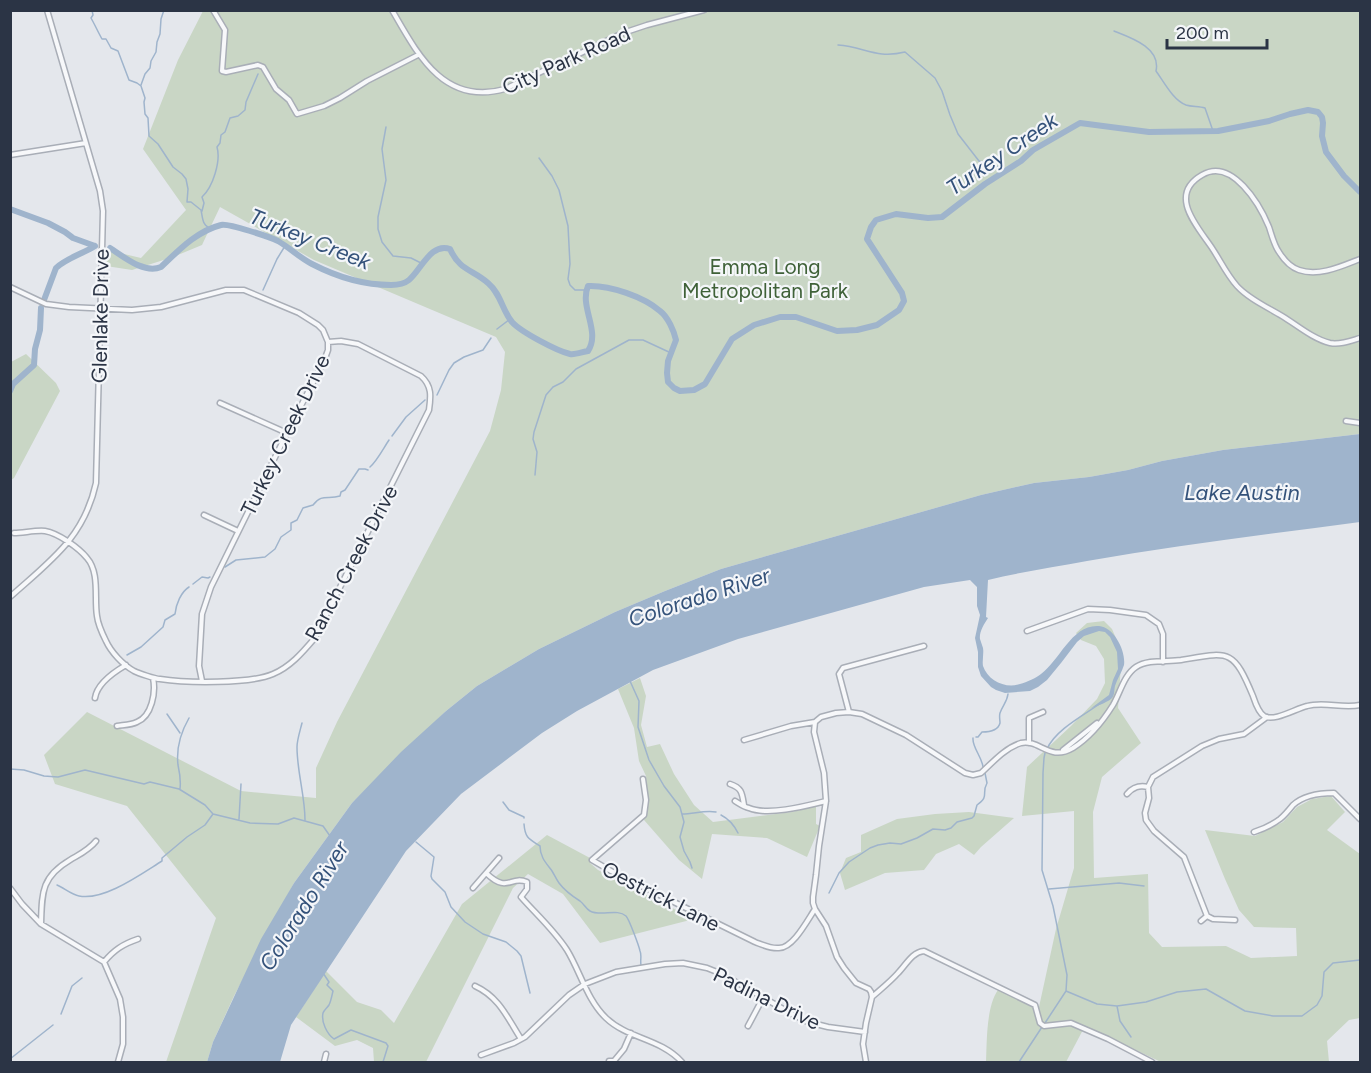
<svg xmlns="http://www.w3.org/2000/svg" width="1371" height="1073" viewBox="0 0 1371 1073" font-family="Figtree,sans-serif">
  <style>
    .green { fill: #c9d6c5 }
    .water { fill: #9fb4cc }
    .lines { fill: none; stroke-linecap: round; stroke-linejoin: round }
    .stream { stroke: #9fb4cc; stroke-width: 1.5 }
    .river { stroke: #9fb4cc; stroke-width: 6 }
    .minor-casing { stroke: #a9aeb7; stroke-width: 7 }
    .minor { stroke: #f7f8fa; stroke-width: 4 }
    .labels { text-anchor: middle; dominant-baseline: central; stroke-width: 4.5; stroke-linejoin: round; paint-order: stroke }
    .street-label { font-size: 21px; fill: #2b3445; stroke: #f4f6f9 }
    .park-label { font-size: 21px; fill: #3f6138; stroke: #f4f6f9 }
    .water-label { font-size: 22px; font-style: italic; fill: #34527a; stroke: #f4f6f9 }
  </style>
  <rect width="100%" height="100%" fill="#e4e7ec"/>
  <path class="green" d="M203,11H1360V434L1223,450L1162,461L1128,470L1089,477L1034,483L981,495L721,569L665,591L615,612L539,649L477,686L446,711L352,803L294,883L234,996L213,1042L207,1062H166L216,918L127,806L55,784L44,755L87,712L241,791L316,798V768L337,722L490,431L501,390L505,352L496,337L314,260L220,207L202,245L173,257L132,270L106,266L107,250L141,258L186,210L143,149L178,60Z
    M26,354L56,383L60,391L14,478L11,480V362Z
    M1104,621L1112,629L1118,643L1121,665L1118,708L1141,743L1102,777L1093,812L1094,878L1148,874L1149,933L1162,947L1226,946L1251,958L1297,956L1296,928L1254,927L1239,910L1225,879L1205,830L1255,836L1283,822L1297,807L1312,799L1331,796L1345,812L1327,830L1360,854V1018L1349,1020L1327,1041L1329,1062H1161L1085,1026L1066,1062H986C987,1042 986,1007 998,990L1030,1004L1034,1008L1039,1007L1056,929L1074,868V811L1022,816L1027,767L1071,726L1097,699L1105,683L1104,659L1096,646L1081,640L1076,633L1087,623Z
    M640,678L646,696L641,725L647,747L660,744L674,774L694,805L713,822L792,812L816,806V824L820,826L807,857L767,838L712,834L702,879L679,860L644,820L648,808L646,776L639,761L634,728L618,689Z
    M969,812L1014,818L981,847L974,855L959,844L936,854L924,870L885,873L845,890L840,873L846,858L861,852V835L897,819L935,814Z
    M547,835L590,858V863L598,870L694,919L600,943L563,894L528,874L513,888L426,1062H374L373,1048L357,1040L335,1046L296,1017L326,971L357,1002L381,1010L394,1023L462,904Z"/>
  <path class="water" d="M1360,434V522C1269,534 1178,545 1087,561C1054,567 1021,572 988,580L986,617L988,618C984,624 979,632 980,639C981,642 982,645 983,648C984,654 982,660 983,666C988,681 1006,689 1020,684C1027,682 1036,678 1041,674C1060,660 1072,624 1099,626C1114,627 1126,651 1124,665C1122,672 1117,679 1115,686C1114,690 1115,696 1111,699C1106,703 1096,706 1090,709L1109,695L1113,680L1118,669L1117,652L1110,637L1105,632L1099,631L1084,636L1077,642L1061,663L1047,680L1038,687L1030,691L1005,693L996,690L991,687L981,676L978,667V652L975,638L980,615L977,606V587L970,580L924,587L738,639L653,670L577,711L542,733L461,794L406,851L291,1025L280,1062H207L213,1042L261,939L294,883L352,803L401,752L446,711L477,686L539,649L615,612L665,591L721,569L981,495L1034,483L1089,477L1128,470L1162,461L1223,450Z"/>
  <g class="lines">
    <path class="stream" d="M92,10L93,15L91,18C95,25 98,32 102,39H106L111,48L118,51L129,80L137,83L141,86L145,98L144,102L145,114L148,118L149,136L158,144L173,167L182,174L186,179L188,189L187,202H191L201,210C203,219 202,226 212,229
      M1114,31C1132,38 1161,48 1156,71C1164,82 1173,100 1186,105C1192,107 1199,106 1205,108L1213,131
      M838,45C865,47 876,59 905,52L935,78L942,91L950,115L958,134L979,161L996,166L1005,171
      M141,85L145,74L150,68L151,61L156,52L157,42L160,34L161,19L164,10
      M386,127L382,149L386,180L378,217V229L382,242L393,256L411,258L423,264
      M539,158L552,176L559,190L568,226L570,264L568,279L570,285L575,290H586
      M202,211L204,203L202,197C213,187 221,161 217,147L220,143L221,135L225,132L230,118L238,116L245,110L246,102L258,74
      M263,290L277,259L285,246
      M497,329L510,319
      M437,395L449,370L454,363L464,357L483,350L491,338
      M392,436L406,417L425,400
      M370,467C377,461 383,449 389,440
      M535,475L537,452L533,439L534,432L546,395L553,387L563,382L576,369L629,340H643L671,353
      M225,567L236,560L265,557L275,549L281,537L291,530V523L297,520L303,508L313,505C322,493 328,500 340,496L341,492L345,490L359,469H365L368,470
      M193,584L202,577L208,578L210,577
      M127,655L141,647L163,627L165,620L175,614C176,604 181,592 189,587
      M630,681L639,701L638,727L649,760L664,786L680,807L684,822L680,837L684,851L690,862L692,868
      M167,714L180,733
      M302,723C300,731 297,740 297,747C297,772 305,796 305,820
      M976,737H978L982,732C988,732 998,731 1000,723C1000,720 999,716 1000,713C1003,705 1007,702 1008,694
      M973,738C972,747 982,757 983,767
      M1047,749C1055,730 1084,715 1101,703
      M10,769L24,770L44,776L58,777L85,770L144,784L150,782L179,789L205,805L213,814L250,823L278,824L294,818L323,826L330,836
      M180,789C181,781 180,774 178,765C176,748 181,732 189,718
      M503,802L509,810L524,817V818
      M682,814C694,814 704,810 716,812
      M721,815C729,819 734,825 738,833
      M239,819L241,784
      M524,824C525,838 529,839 540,846C540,857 546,863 552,871C554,874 556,879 559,883C565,891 572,896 580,901C584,904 586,909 590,911C601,917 617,908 626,916C629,919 639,946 640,951C642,955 640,960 641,965
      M416,842L434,857L431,876L432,879L445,892L451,907L465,922L483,934L506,942L517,951L521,956L530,993
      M57,885C64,888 72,895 79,896C104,901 141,874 162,861V858L187,837L205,825L213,814
      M1049,889L1119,883L1144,886
      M829,893L839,873L849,862L870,848L878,845L890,843L901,844L917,838L933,829L945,830L951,828L957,822L972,818L974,816L977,805C990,796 981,794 987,783L985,773
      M323,973L329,982L327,985L333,991C332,995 331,1001 329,1005C327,1008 324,1010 323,1013C321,1022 327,1034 334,1039L351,1030L386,1043L388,1046L383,1062
      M1066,991L1097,1004L1117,1006L1146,1002L1177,992L1206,989L1245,1011L1273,1016H1302L1317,1005L1322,996L1324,972L1333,963L1360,960
      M1117,1006L1120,1021L1131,1037
      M61,1014L72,986L82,978
      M1045,1023L1066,991L1067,975L1053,906L1042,870L1043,773L1044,758L1045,753
      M10,1059L53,1025
      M1019,1062L1042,1027"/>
    <path class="river" d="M10,209L48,223L65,232L73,238L95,246
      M110,248C124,257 144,274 161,267C179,250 197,231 221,225C228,223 270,237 278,241C290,248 300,258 312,264C337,277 363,285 391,285C398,285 404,284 409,280C421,270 431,242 450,249C460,271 472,269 488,283C501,294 502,310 512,322C521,332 557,351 570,354C575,355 582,352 588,351C601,331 579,307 588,286C610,285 644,297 660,311C668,317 674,331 676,340L668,361L667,373L668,382L674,388L680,391L694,390L705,384L732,339L754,325L780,317H796L837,331L857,330L877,325L899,310L904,301L902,293L867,239L871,227L876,220L896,214L928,218L942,217L985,184L1021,161L1033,150L1080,123L1149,132L1218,131L1269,121L1290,114L1308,110L1318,112L1322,117L1323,123L1322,136L1326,152L1344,176L1360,192
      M44,300L56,268C65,259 84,253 95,246
      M10,391L13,384L34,365L35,349L40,330L41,308"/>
    <g class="minor-casing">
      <path id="minor" d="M213,10L225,30L222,71L226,72L258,65L263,67L276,89L289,100L297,114L324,106L340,98L367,81L418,55
        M392,10C418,55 444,106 505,89L623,33L647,25L704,10
        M10,155L86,143
        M1360,259C1342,266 1319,277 1299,270C1290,267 1284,260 1279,252C1274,245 1272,236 1269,227C1260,205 1232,157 1202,175C1167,195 1198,227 1212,248C1220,260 1227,275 1237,286C1249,299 1267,307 1282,316C1297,325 1313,339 1330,343C1340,345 1350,341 1360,338
        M10,287L46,304L69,307L132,310L161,307L226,290H244L299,313L318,325L323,330L328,342V350L324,361L287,433L211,587L202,614L199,666L202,681
        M220,403L287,433
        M1346,421L1360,423
        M204,515L238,531
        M14,533C23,533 36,530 45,531C58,533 79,548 87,558C100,573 94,598 97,616C98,625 102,633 106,641C111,652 123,665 134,671C138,673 155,679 160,679C186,683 250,684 273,674C290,667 302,653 314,639L429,410C431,396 432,386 421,376L358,344L341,341L328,342
        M10,597C50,561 84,538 96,483L103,211L100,191L47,10
        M1027,631L1088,609L1110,610L1146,615L1159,624L1163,634V662
        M95,698C97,684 114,672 126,665
        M849,712L839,674L843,668L924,646
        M815,722L814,732L824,773L826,801L819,846L816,875L813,897V903L815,909L826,926L837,957L844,968L856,983L869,989L871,992L872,997L866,1023L863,1044L866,1062
        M117,726C123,725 131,725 137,722C152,716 156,692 153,678
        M744,740L791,726L815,722L821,717L836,713L849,712L862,714L906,735L965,773L973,775L981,773C993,762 1005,748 1021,743C1040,739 1049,762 1073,748C1089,738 1103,721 1113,705C1120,693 1124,675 1136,667C1148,659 1167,662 1181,660C1229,652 1233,648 1253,696C1255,702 1258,712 1264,716C1274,722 1295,709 1307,706C1325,701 1342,709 1360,705
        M1029,743V718L1043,712
        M1063,750L1097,723
        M643,779L646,800L644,815L592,860L611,871L755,942C763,945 771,949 779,948C793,948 807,921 815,909
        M730,784C742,788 742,793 744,805
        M1148,787L1149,798L1145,813L1146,820L1154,831L1184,857L1207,916L1213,919L1235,920
        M1127,794C1133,787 1139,785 1148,787L1153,777L1202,746L1219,739L1244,734L1267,717
        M735,801C740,804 744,807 749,808C768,816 806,806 826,801
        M1254,832C1263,829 1272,825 1280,819C1285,815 1289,810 1293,805C1304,795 1321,793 1334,793L1360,819
        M499,858L486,873C508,894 510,875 527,882V889L521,897C536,914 554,930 567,950C580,971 587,1000 606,1018C628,1039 660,1038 682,1062
        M10,888L22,904L41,924L104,962L120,999L123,1017V1044L118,1062
        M473,888L486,873
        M1201,921L1207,916
        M41,924C42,893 41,877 70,860C80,854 89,850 96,841
        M104,962C114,950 123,944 138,939
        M475,986C499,997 507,1017 521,1039
        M872,997C881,989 890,982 898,973C906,965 912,952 924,951L1035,1005L1040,1023L1044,1026L1071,1023L1108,1039L1152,1062
        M748,1026L763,998
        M481,1055L514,1043L525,1037L569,995L585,984L616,972L665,964L683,963L707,968L722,974L792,1014L808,1022L828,1027L865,1032
        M609,1061H614L624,1049L631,1033
        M324,1062L326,1054"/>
    </g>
    <use href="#minor" class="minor"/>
  </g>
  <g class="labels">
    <g class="street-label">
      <text transform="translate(566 60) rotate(-24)">City Park Road</text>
      <text transform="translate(100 316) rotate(-89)">Glenlake Drive</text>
      <text transform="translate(285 435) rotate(-64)">Turkey Creek Drive</text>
      <text transform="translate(351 563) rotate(-62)">Ranch Creek Drive</text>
      <text transform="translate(661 896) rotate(27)">Oestrick Lane</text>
      <text transform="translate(767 998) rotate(26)">Padina Drive</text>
    </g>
    <g class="park-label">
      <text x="765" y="266">Emma Long<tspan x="765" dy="24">Metropolitan Park</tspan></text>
    </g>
    <g class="water-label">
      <text transform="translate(1002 154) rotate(-34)">Turkey Creek</text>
      <text transform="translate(310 239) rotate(22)">Turkey Creek</text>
      <text x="1242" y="492">Lake Austin</text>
      <text transform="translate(699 597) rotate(-18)">Colorado River</text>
      <text transform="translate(304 906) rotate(-58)">Colorado River</text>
    </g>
  </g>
  <rect width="1371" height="1073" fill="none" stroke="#2b3445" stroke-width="24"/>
  <path d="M1167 39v9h100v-9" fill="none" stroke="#2b3445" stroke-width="3"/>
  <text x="1176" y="39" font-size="18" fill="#2b3445" stroke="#f4f6f9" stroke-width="4.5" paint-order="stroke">200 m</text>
</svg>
